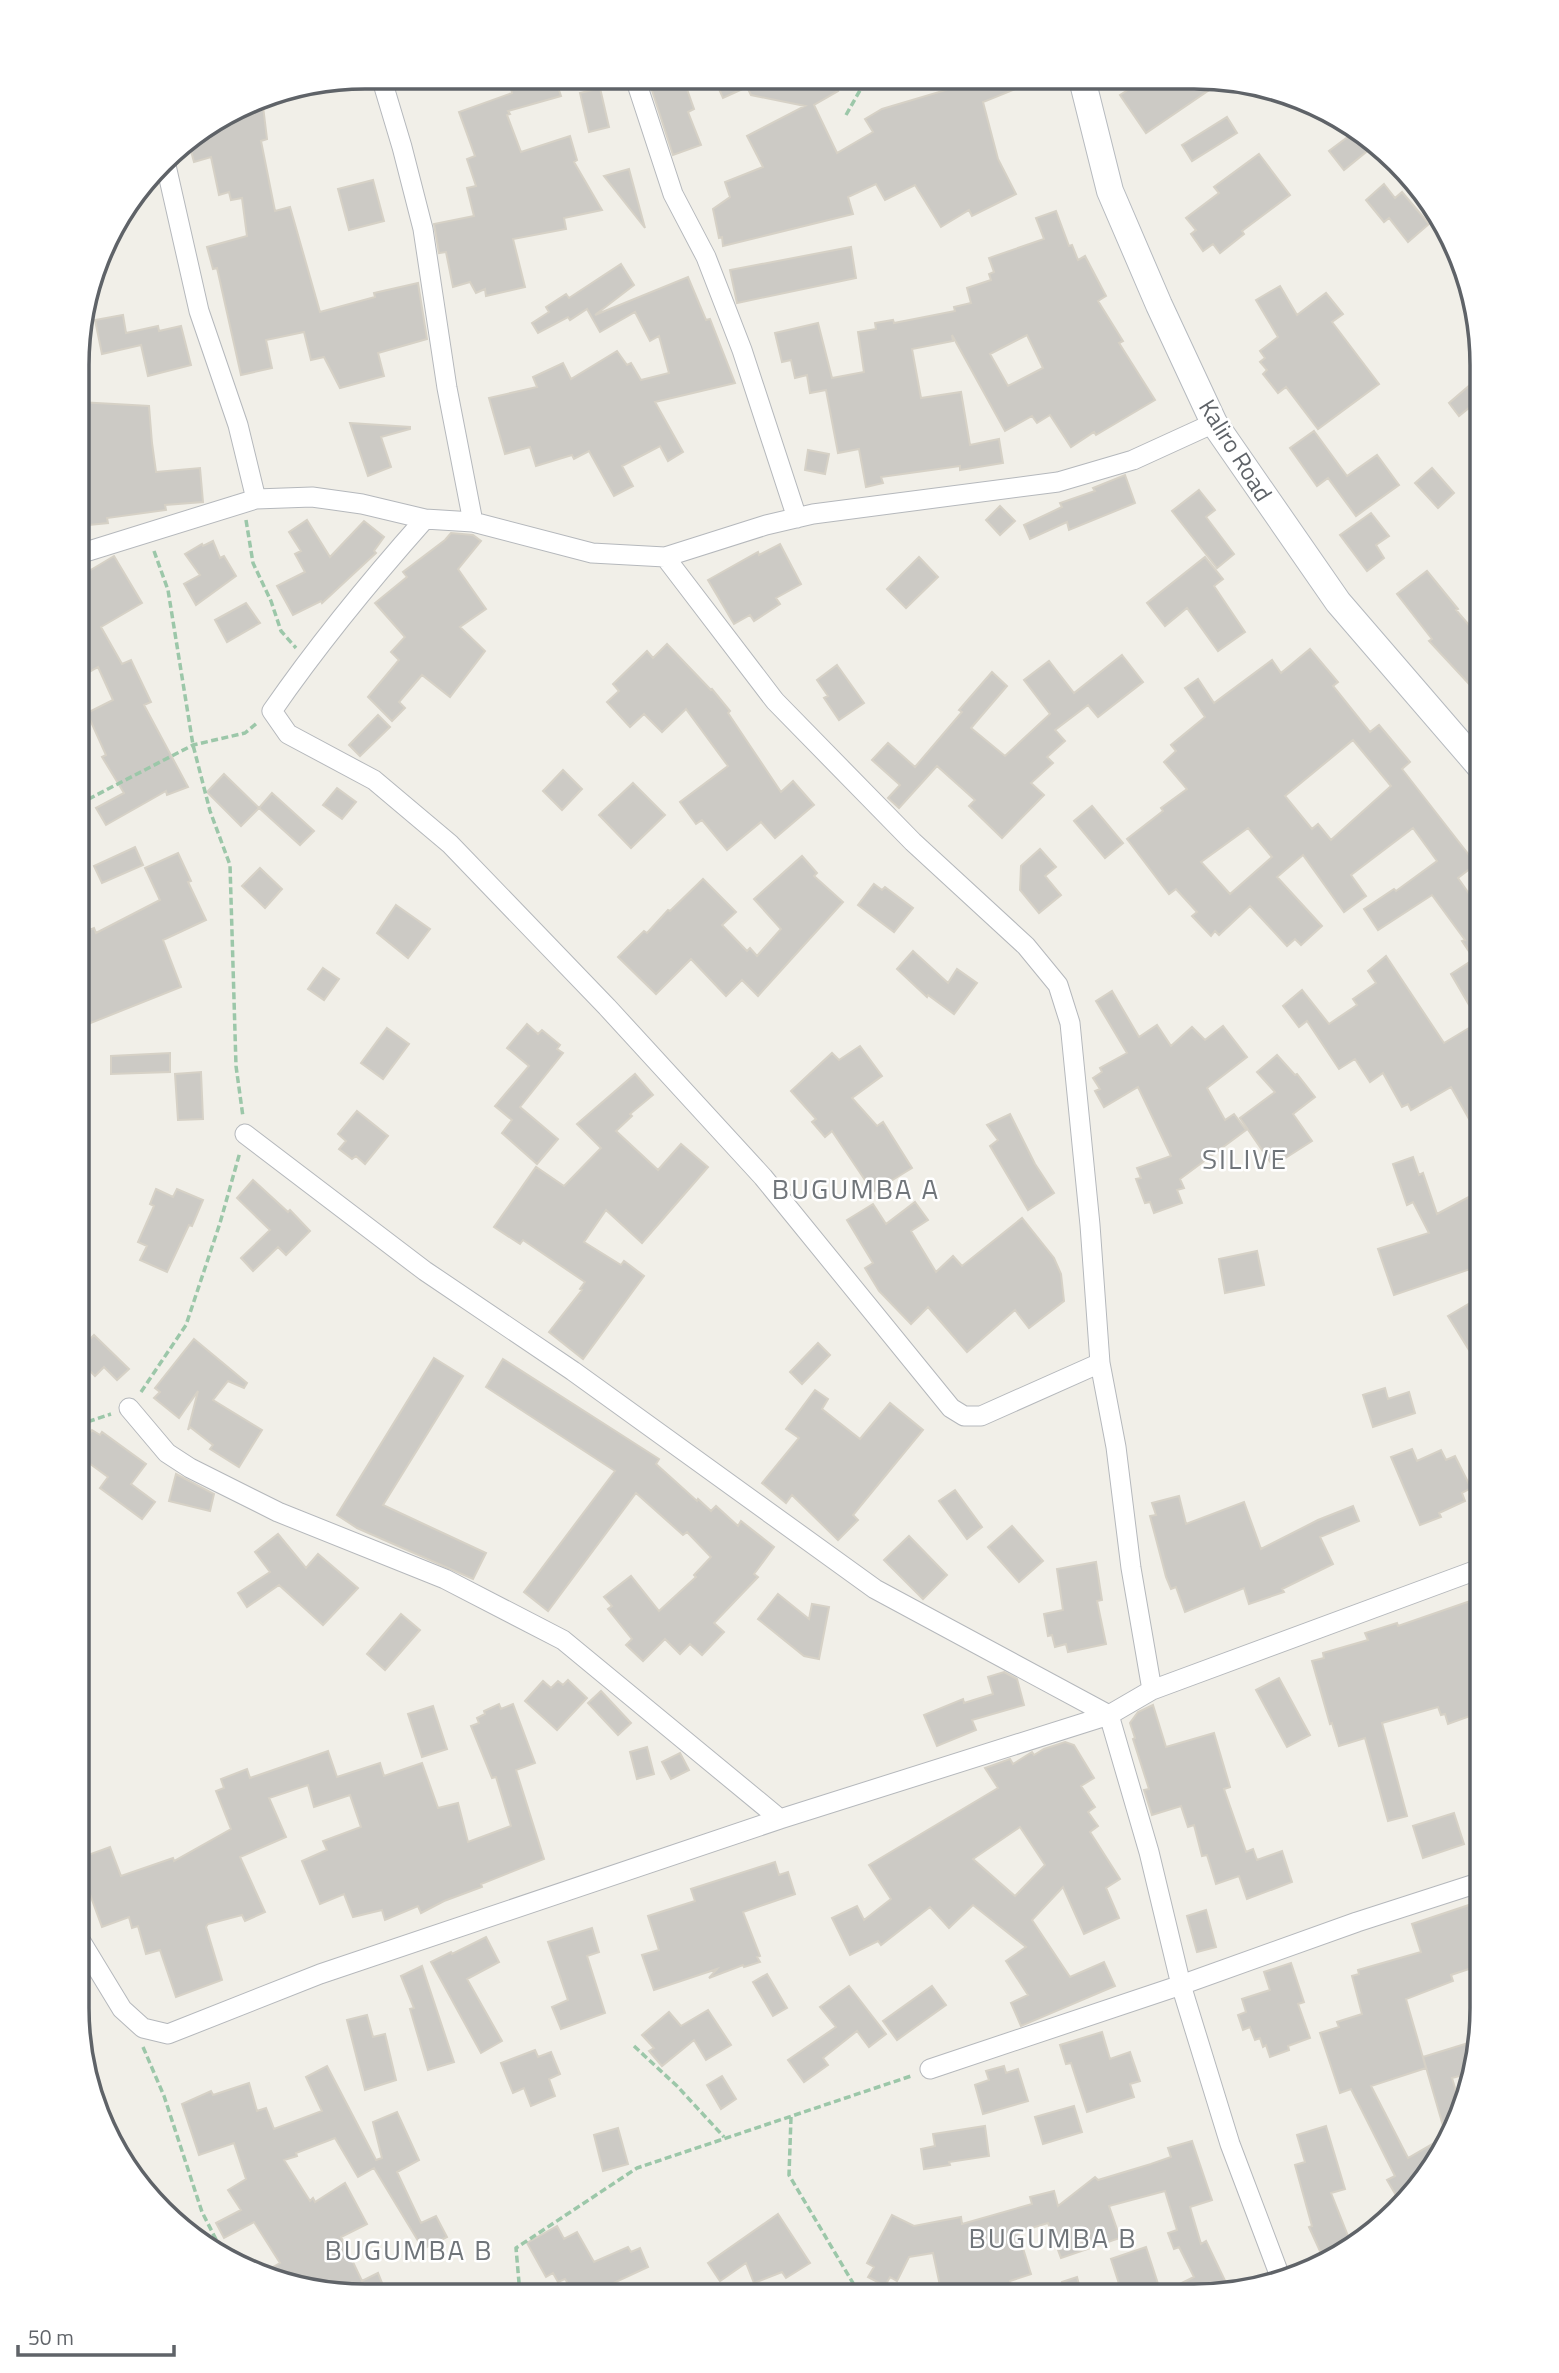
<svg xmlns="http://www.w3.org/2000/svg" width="1559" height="2373" viewBox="0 0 1559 2373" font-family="'Titillium Web',sans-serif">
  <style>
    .building { fill: #cccac5; stroke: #d6d1c6; stroke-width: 2; fill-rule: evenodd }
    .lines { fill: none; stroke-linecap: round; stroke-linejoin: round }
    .street-casing { stroke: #b5b8bc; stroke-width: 21 }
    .secondary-casing { stroke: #b6babf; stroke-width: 28 }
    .path { stroke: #9cc7a9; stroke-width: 3.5; stroke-dasharray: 7 3.5; stroke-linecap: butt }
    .street { stroke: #fff; stroke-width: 19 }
    .secondary { stroke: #fff; stroke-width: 26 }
    .labels { text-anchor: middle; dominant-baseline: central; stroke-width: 5; stroke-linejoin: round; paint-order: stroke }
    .street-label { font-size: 24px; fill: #5f6368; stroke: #fff }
    .quarter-label { font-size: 28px; letter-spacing: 2px; fill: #70757a; stroke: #fff }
    .rim { fill: none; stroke: #5f6368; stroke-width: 3.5 }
  </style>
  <rect width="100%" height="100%" fill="#f1efe8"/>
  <path class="building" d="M550,78H555L561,96L508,111L510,114L507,115L521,152L570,136L577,160L574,162L602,210L564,218L566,229L513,239L525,287L486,296L485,289L476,293L470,282L453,287L446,252L439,253L434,224L474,216L467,188L476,186L467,159L475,156L459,112L512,93L511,88Z
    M648,78H683L694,109L688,112L701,145L673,155Z
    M714,78H831L838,91L814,105L837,153L873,132L865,119L882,109L946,90L939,79L1038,80L983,102L998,159L1016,194L972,216L969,210L941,227L915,185L885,200L876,184L848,197L853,214L723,246L722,237L719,238L713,209L730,197L725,182L763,167L747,136L805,106L751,95L747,87L723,98Z
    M1145,79H1158L1224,80L1146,133L1120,95Z
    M600,88L609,127L589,132L580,93Z
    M263,106L267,139L261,141L275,211L290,207L320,312L375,297L374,293L418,283L427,339L378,353L384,376L340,388L324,357L311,360L304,332L266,340L272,368L241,375L217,268L213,269L207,247L247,236L242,198L231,200L229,192L219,195L211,157L194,162L189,144L210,138L208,128L232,114Z
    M1227,117L1237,133L1192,161L1182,145Z
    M1357,130L1376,144L1344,170L1329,151Z
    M1259,154L1290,195L1242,231L1244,234L1220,253L1213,244L1203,251L1191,234L1196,230L1186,218L1219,193L1214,187Z
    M629,169L645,228L604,176Z
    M373,180L384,221L349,230L338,189Z
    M1384,184L1395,198L1402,192L1429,224L1408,242L1389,218L1384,222L1366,200Z
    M1056,211L1069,246L1072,245L1078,260L1085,256L1106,296L1098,301L1123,341L1119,343L1155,400L1096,435L1094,432L1071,447L1050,415L1037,423L1032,416L1005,431L952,335L953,341L912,349L921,398L961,392L970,445L999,439L1003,463L960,470V466L881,477L883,483L866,487L859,449L838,453L826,390L810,393L807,375L795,378L791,360L782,362L775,333L818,323L832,378L864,372L858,332L876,329L875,323L893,320L894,323L955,311L954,307L971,303L967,288L991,280L989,274L994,272L989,258L1044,239L1036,218ZM1027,335L1043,368L1008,386L990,354Z
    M851,247L856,278L737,303L730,270Z
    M621,264L634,285L595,315L688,277L706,320L710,319L735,383L655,402L683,452L668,461L660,446L622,466L633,486L614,496L589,451L574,459L572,455L536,466L530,447L505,454L489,398L537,387L533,377L563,363L571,379L617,351L627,365L631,363L641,380L669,373L659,336L650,341L635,312L600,332L587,309L570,320L568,317L538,333L532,323L549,312L546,307L566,294L569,298Z
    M1280,286L1297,315L1326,293L1343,314L1332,322L1379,384L1318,429L1286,387L1278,393L1263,374L1267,370L1260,362L1265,358L1260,351L1278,337L1256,300Z
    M123,315L126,333L158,326L159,331L181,326L191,365L148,376L141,345L102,354L95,320Z
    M1470,385L1481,398L1459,416L1449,403Z
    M79,402L149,406L152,443L156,472L200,468L203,502L165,505L166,510L107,518L108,523L79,526Z
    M350,423L410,427V429L381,437L391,467L368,476Z
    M1314,431L1347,476L1377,455L1399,485L1356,516L1328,478L1317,486L1290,448Z
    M808,450L829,454L825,474L805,470Z
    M1432,468L1454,493L1438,508L1415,483Z
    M1125,475L1135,503L1069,530L1067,522L1030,539L1024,525L1062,507L1060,503L1095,491L1093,488Z
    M1199,490L1215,510L1206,517L1234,554L1217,568L1172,511Z
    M1000,506L1015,521L1000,535L986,520Z
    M1371,513L1389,536L1376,545L1384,558L1367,571L1340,535Z
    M307,520L330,557L364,521L384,537L374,551L376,553L322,603L321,601L293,615L277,586L305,572L295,554L301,551L289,532Z
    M451,533L473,535L481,541L458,569L486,609L460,627L485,651L450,697L422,675L399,702L405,708L392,721L368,697L399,660L391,652L405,637L375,603L407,577L403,572L445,540Z
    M213,541L220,558L224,556L236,576L196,605L184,584L200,575L185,554L202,544L203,546Z
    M780,544L801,584L776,598L780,604L754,621L750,615L734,624L708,580L758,552L759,555Z
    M114,556L142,603L101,627L122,664L131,660L151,702L144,705L188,787L167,795L166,791L106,825L96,808L124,793L102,757L106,755L87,713L113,700L98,667L79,678V577Z
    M919,557L938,577L906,608L887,589Z
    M1205,557L1223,579L1214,586L1245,632L1218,651L1187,608L1165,626L1147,603Z
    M1427,571L1458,609L1456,610L1482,640V698L1429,641L1432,639L1397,594Z
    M246,603L260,623L227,642L215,620Z
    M667,644L711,690L712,689L730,711L728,713L781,792L793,781L814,805L775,838L761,822L727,850L702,820L696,824L680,802L728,766L686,709L662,732L644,714L630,727L607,702L619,691L613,684L647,651L653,658Z
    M1310,649L1338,682L1333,686L1370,732L1379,725L1410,762L1402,769L1476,864L1458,878L1482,912V1142L1451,1087L1411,1110L1408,1104L1402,1107L1383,1073L1370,1082L1355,1059L1339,1069L1307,1021L1299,1027L1283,1006L1302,990L1329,1024L1357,1005L1353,999L1376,983L1368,971L1386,956L1444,1043L1479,1022L1451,974L1474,959L1462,941L1465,940L1432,895L1378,930L1364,909L1394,889L1396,891L1437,861L1413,828L1351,875L1366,896L1344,912L1303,855L1277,877L1322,926L1301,945L1295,939L1287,946L1250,906L1219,935L1215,931L1211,936L1192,916L1197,912L1176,889L1169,894L1127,839L1163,811L1161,808L1187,789L1164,762L1176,751L1171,745L1205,717L1185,688L1198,679L1214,703L1272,660L1281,673ZM1353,740L1391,786L1331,840L1318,824L1312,829L1285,796ZM1248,828L1272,857L1230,894L1201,862Z
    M1122,655L1143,682L1098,717L1088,705L1055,730L1065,741L1047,757L1053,763L1031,783L1044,795L1002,838L969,806L975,800L937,766L899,808L888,798L900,785L872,760L888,743L915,767L962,712L959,710L992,672L1007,686L971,728L1005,756L1050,714L1024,680L1049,661L1074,693Z
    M837,665L864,703L839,720L824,698L828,696L817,680Z
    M378,715L390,727L360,756L349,745Z
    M563,770L582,789L562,810L543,791Z
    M224,774L259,808L241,826L207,792Z
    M633,783L665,815L631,848L599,815Z
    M337,788L356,802L342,819L323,805Z
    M272,793L314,831L300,845L259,808Z
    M1092,806L1123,843L1105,858L1074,821Z
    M135,847L143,865L102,883L94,866Z
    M1040,849L1056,867L1045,876L1061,895L1039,913L1020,890L1021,866Z
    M178,853L191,881L188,882L206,920L163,940L181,987L78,1028L79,934L94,928L96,933L160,900L145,868Z
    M802,856L817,873L814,876L843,902L758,996L742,980L726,996L691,959L656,994L618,957L644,931L647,933L668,910L670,911L703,879L736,912L722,925L747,951L750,948L757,956L781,929L754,899Z
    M260,868L282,889L265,908L242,886Z
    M874,884L882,890L885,887L913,908L894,932L858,905Z
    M396,905L430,929L408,958L377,933Z
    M913,951L948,983L957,969L977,983L954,1014L928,995L927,997L897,969Z
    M323,968L339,979L324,1000L308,989Z
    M1112,991L1139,1037L1157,1025L1171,1046L1192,1027L1205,1040L1223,1026L1247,1057L1207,1088L1225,1120L1234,1114L1246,1130L1180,1179L1184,1188L1177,1190L1182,1203L1154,1213L1150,1202L1145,1203L1136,1179L1141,1178L1137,1168L1171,1156L1138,1087L1104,1107L1095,1091L1100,1089L1093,1078L1102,1072L1100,1068L1127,1053L1096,1001Z
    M527,1024L538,1034L542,1030L560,1045L557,1049L563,1053L520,1107L558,1139L537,1164L502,1133L512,1120L495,1106L529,1066L507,1048Z
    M387,1028L409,1044L383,1079L361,1063Z
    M860,1046L882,1076L852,1098L877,1126L883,1122L912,1168L873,1192L832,1131L825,1137L812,1122L816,1119L791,1091L832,1053L839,1060Z
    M170,1053V1072L111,1074V1056Z
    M1277,1055L1295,1075L1297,1074L1315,1097L1293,1114L1312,1141L1273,1166L1240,1118L1275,1092L1257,1072Z
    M201,1072L203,1119L178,1120L175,1074Z
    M635,1074L653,1095L630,1114L632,1116L616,1131L658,1170L681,1144L708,1167L642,1243L606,1210L584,1242L621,1265L624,1261L644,1276L583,1359L549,1332L582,1290L580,1289L585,1282L523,1240L520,1244L494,1227L536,1167L564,1186L601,1148L577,1124Z
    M357,1111L388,1136L365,1164L356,1156L352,1159L339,1149L346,1141L338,1134Z
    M1010,1114L1035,1164L1054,1193L1028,1210L990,1146L998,1140L987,1125Z
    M1413,1157L1419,1175L1423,1173L1437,1214L1482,1190V1265L1394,1295L1378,1249L1429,1233L1413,1202L1407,1205L1393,1164Z
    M253,1180L288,1212L290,1210L310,1231L286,1255L278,1247L253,1271L241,1258L270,1230L237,1198Z
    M156,1189L173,1197L177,1189L203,1200L192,1226L189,1225L167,1272L140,1260L147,1246L138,1242L154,1206L150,1204Z
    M915,1202L928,1220L911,1231L936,1272L953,1256L962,1266L1022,1218L1054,1258L1061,1274L1064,1301L1029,1328L1015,1310L967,1352L928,1307L911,1324L879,1291L865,1268L873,1263L847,1220L873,1204L886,1224Z
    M1257,1251L1264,1285L1225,1293L1219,1259Z
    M1482,1296V1371L1448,1316Z
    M94,1335L129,1369L117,1380L104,1367L95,1376L78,1359V1351Z
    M194,1339L247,1383L244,1388L228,1381L213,1400L262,1430L239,1467L210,1449L213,1445L190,1427L188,1430L198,1391L179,1418L154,1398L160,1392L155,1388Z
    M818,1343L830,1355L802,1384L790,1372Z
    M434,1358L463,1376L383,1505L486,1553L473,1579L357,1528L337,1515Z
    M503,1359L659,1459L656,1464L697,1501L698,1499L711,1511L716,1506L738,1526L741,1521L774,1547L754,1574L758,1577L714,1623L724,1632L702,1655L690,1644L680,1654L665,1639L643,1661L626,1645L632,1639L608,1609L612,1606L604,1597L631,1576L659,1611L696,1577L694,1575L711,1557L687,1532L683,1535L636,1493L548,1611L524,1592L615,1471L486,1387Z
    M1385,1388L1388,1399L1409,1392L1415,1413L1373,1427L1363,1395Z
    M815,1390L828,1399L822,1409L860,1439L890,1403L923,1430L853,1515L858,1520L838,1540L792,1495L786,1503L762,1483L799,1438L786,1429Z
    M92,1430L100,1435L102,1432L146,1464L131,1484L155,1502L142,1519L100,1488L108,1477L78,1455V1450Z
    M1412,1449L1417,1461L1441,1450L1446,1460L1455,1456L1471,1488L1462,1493L1465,1501L1439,1513L1441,1517L1420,1525L1391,1457Z
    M176,1474L214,1494L210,1511L169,1501Z
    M955,1490L982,1527L967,1539L939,1501Z
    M1179,1496L1186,1524L1244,1502L1261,1549L1318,1520L1353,1506L1359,1521L1320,1537L1333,1564L1282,1589L1284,1592L1249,1604L1244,1588L1185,1612L1176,1587L1171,1589L1166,1577L1150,1516L1156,1515L1152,1503Z
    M1012,1526L1043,1561L1019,1582L988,1547Z
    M278,1534L306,1568L318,1554L358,1588L323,1625L279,1585L247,1607L238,1593L270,1572L255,1552Z
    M909,1536L947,1575L923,1599L884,1560Z
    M1096,1562L1102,1600L1097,1601L1106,1644L1068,1652L1066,1644L1055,1647L1052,1635L1048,1636L1044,1614L1063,1610L1057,1569Z
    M778,1594L809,1619L812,1604L829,1607L819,1659L804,1656L758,1619Z
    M1482,1597L1481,1712L1448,1724L1445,1714L1441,1715L1438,1707L1382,1723L1407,1816L1388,1821L1365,1738L1339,1746L1332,1723L1330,1724L1312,1661L1324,1658L1323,1653L1368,1640L1365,1633L1397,1623L1398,1626Z
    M401,1614L420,1630L385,1670L367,1654Z
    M1004,1672L1017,1679L1024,1705L972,1720L976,1730L937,1746L924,1715L963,1699L964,1703L993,1694L988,1677Z
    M1279,1678L1310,1735L1287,1747L1256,1690Z
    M568,1680L587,1698L557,1730L525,1701L543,1681L551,1688L558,1681L563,1685Z
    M601,1691L631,1723L618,1735L588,1703Z
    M499,1704L501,1709L513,1704L535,1763L516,1770L544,1859L481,1884L482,1887L444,1901L421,1913L418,1906L385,1920L382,1910L353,1917L344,1894L320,1904L302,1861L327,1850L323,1841L361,1827L350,1795L314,1807L308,1785L269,1798L286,1837L240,1857L265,1912L245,1921L242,1915L208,1924L206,1927L222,1980L176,1997L160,1950L146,1954L138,1926L132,1928L129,1917L102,1927L77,1859L110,1847L121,1876L173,1858L174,1861L231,1829L216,1791L224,1788L221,1779L247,1769L250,1778L328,1751L337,1777L380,1763L384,1776L422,1763L438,1808L458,1803L468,1842L511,1826L496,1777L492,1778L471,1726L479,1723L477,1718L485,1714L484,1711Z
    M1153,1705L1166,1747L1214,1733L1230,1787L1224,1789L1246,1852L1253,1849L1257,1860L1282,1851L1292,1882L1247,1899L1239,1876L1216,1884L1207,1855L1202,1856L1194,1825L1188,1827L1181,1806L1152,1815L1144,1790L1149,1789L1133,1739L1135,1738L1130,1723L1138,1712Z
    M433,1706L447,1749L422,1757L408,1714Z
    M1065,1742L1074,1745L1094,1778L1081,1786L1095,1807L1088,1812L1098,1826L1090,1832L1120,1879L1106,1888L1119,1918L1084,1934L1063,1887L1032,1920L1070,1977L1104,1962L1115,1986L1021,2026L1011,2003L1028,1995L1006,1961L1026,1947L973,1905L949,1928L930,1907L881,1945L878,1941L850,1955L832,1918L857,1906L864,1920L891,1899L869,1865L998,1788L985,1768L1010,1759L1013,1764L1032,1752L1034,1755L1044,1749ZM1020,1827L1045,1865L1015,1896L973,1859Z
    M647,1747L654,1774L637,1779L630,1752Z
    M680,1753L689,1770L671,1779L662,1762Z
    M1454,1813L1464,1844L1423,1858L1413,1826Z
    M775,1862L779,1875L788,1872L795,1894L743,1912L760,1956L757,1957L760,1962L744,1967L743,1965L709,1978L717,1969L654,1990L642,1955L659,1950L648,1916L695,1901L691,1889Z
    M1481,1901V1965L1451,1975L1453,1981L1406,1999L1426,2068L1371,2086L1408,2158L1446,2136L1423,2057L1478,2040L1471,2073L1452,2078L1462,2111L1460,2118L1423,2183L1401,2204L1387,2180L1395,2176L1351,2089L1340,2093L1320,2033L1339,2027L1337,2022L1362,2014L1352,1976L1359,1974L1358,1970L1421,1952L1412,1924Z
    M1206,1910L1216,1947L1197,1952L1187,1916Z
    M592,1928L599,1952L587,1956L605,2013L561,2029L552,2007L568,2000L548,1942Z
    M486,1937L499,1962L467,1979L502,2041L481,2053L431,1962L451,1952L452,1954Z
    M1291,1963L1304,2002L1298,2004L1310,2038L1288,2046L1289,2050L1270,2057L1266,2045L1263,2047L1260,2038L1255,2040L1250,2027L1243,2030L1238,2015L1246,2012L1242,1999L1270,1990L1264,1972Z
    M422,1966L454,2062L428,2070L410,2009L414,2008L401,1976Z
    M767,1974L787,2008L773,2016L753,1982Z
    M849,1986L886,2034L869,2047L857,2031L823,2058L828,2065L804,2082L788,2060L836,2027L820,2007Z
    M932,1986L946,2005L897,2040L883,2021Z
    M708,2010L731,2045L706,2060L694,2040L662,2066L649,2051L654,2048L642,2035L669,2012L681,2026Z
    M367,2015L373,2037L385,2034L396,2080L365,2090L347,2020Z
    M1102,2032L1110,2059L1130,2052L1140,2081L1130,2084L1134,2097L1087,2112L1071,2063L1066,2064L1060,2045Z
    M535,2050L538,2057L551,2052L560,2074L549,2079L555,2096L531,2106L524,2088L513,2093L501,2063Z
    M327,2066L376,2160L382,2158L373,2122L397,2112L419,2160L397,2172L421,2223L436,2216L447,2237L423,2249L374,2168L358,2177L335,2138L296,2153L297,2156L284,2160L310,2201L313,2198L315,2202L345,2183L367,2224L341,2237L362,2281L378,2273L384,2288L371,2294H328L259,2275L280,2263L254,2222L224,2238L216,2223L241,2210L228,2190L246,2179L234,2143L199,2155L182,2104L211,2091L213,2095L249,2083L257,2111L266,2108L274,2129L322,2111L306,2077Z
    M1004,2066L1006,2073L1018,2069L1028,2101L983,2114L975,2085L989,2080L986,2071Z
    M722,2076L736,2099L721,2109L707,2085Z
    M1074,2106L1082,2132L1043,2144L1035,2117Z
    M985,2126L989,2156L949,2162L950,2165L924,2169L921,2149L935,2146L933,2134Z
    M1326,2126L1345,2189L1331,2193L1352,2246L1325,2262L1309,2227L1312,2226L1295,2165L1305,2162L1297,2135Z
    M618,2128L628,2164L603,2171L594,2135Z
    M1192,2141L1212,2200L1190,2207L1201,2244L1206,2241L1229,2289L1194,2296H1123L1111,2259L1146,2247L1161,2293L1194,2277L1179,2247L1174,2249L1168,2233L1177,2230L1165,2191L1109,2206L1120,2238L1061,2258L1048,2223L1018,2232L1031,2274L1010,2281L1013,2295H942L933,2253L909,2257L897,2281L890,2277L885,2286L868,2277L874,2267L867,2263L892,2215L914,2226L961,2217L962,2224L1032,2204L1030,2197L1054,2191L1058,2206L1095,2177L1098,2180L1151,2164L1171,2157L1168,2148Z
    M778,2214L810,2263L786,2278L782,2272L754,2283L746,2263L720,2281L708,2263Z
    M557,2226L564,2239L577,2232L594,2262L628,2247L631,2252L640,2248L648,2267L607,2286L609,2288L599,2294H575L565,2279L558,2282L553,2273L546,2277L527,2243Z
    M1077,2277L1082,2296H1065L1062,2282Z"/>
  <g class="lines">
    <g class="street-casing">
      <path id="street" d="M381,77L402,147L423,229L447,388L473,522
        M635,78L673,194L706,257L742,350L797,518
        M165,161L199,311L238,425L256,499
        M425,519C370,581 319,643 272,711L288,734L374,780L450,844L607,1007L763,1177L951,1408L964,1416H981L1100,1363
        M79,554L256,499L312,497L362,504L425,519L473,522L592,553L665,557L766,525L813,514L1058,482L1133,460L1214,423
        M665,557L775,701L913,842L1026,946L1058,985L1070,1023L1090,1225L1100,1363L1116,1447L1131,1568L1152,1690
        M245,1134L425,1271L573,1371L875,1589L1109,1715L1149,1852L1181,1985L1230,2144L1281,2279
        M129,1408L167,1453L190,1468L278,1512L445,1579L563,1640L780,1819L1109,1715L1152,1690L1482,1568
        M77,1935L122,2009L143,2028L168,2034L320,1974L780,1819
        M930,2069L1181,1985L1357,1922L1481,1882"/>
    </g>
    <g class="secondary-casing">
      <path id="secondary" d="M1082,79L1110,191L1159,305L1214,423L1338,602L1482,769"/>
    </g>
    <path class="path" d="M846,115L867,78
      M246,520L253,563L271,601L281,631L296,648
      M154,551L168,590L193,745L210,811L230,865L236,1066L243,1117
      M79,804L193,745L245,733L257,723
      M141,1392L186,1325L220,1223L240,1152
      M78,1425L111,1414
      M634,2046L677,2086L724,2137
      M143,2047L164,2096L202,2212L225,2257
      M791,2117L789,2175L860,2295
      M520,2294L516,2248L637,2168L911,2076"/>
    <use href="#street" class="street"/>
    <use href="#secondary" class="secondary"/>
  </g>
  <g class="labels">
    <g class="street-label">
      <text transform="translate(1236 450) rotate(58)">Kaliro Road</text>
    </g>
    <g class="quarter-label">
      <text x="1245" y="1158">SILIVE</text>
      <text x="856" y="1188">BUGUMBA A</text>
      <text x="1053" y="2237">BUGUMBA B</text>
      <text x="409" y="2249">BUGUMBA B</text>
    </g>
  </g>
  <path d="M0 0H1559V2373H0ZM365 89H1194A276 276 0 0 1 1470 365V2008A276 276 0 0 1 1194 2284H365A276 276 0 0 1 89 2008V365A276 276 0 0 1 365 89Z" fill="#fff" fill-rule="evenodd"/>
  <path class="rim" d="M365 89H1194A276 276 0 0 1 1470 365V2008A276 276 0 0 1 1194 2284H365A276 276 0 0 1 89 2008V365A276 276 0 0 1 365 89Z"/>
  <path d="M18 2345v10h156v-10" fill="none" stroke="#5f6368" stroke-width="3.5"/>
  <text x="28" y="2345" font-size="21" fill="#5f6368" stroke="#ffffff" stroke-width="5" paint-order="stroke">50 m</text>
</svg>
